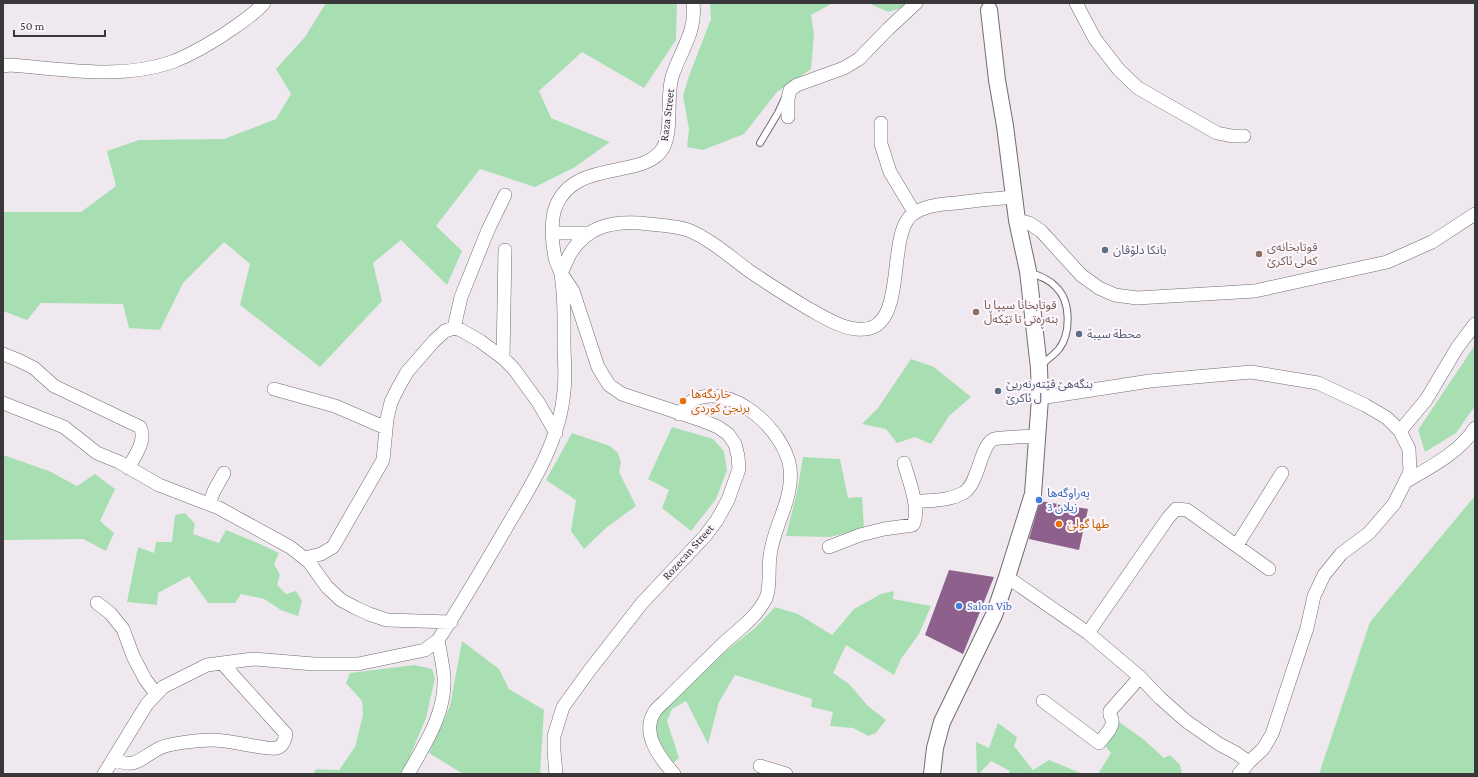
<svg xmlns="http://www.w3.org/2000/svg" width="1478" height="777" viewBox="0 0 1478 777" font-family="'Crimson Pro','Noto Sans Arabic',serif">
  <style>
    .green { fill: #a8dfb2 }
    .building { fill: #8e618c }
    .lines { fill: none; stroke-linecap: round; stroke-linejoin: round }
    .service-casing { stroke: #716c71; stroke-width: 8 }
    .minor-casing { stroke: #716c71; stroke-width: 14 }
    .tertiary-casing { stroke: #716c71; stroke-width: 18 }
    .service { stroke: #fff; stroke-width: 6 }
    .minor { stroke: #fff; stroke-width: 13 }
    .tertiary { stroke: #fff; stroke-width: 16 }
    .service-dot { fill: #5c6f8a; stroke: #fdf6fc; stroke-width: 1.5 }
    .education-dot { fill: #8d6e63; stroke: #fdf6fc; stroke-width: 1.5 }
    .food-dot { fill: #e8710a; stroke: #fdf6fc; stroke-width: 1.5 }
    .shop-dot { fill: #3f7fe0; stroke: #fdf6fc; stroke-width: 1.5 }
    .labels { text-anchor: middle; dominant-baseline: central; stroke-width: 4; stroke-linejoin: round; paint-order: stroke }
    .street-label { font-size: 12px; fill: #393739; stroke: #fdf6fc }
    .education-label { font-size: 12px; fill: #785e54; stroke: #fdf6fc; text-anchor: start }
    .service-label { font-size: 12px; fill: #4e5e75; stroke: #fdf6fc; text-anchor: start }
    .food-label { font-size: 12px; fill: #c56008; stroke: #fdf6fc; text-anchor: start }
    .shop-label { font-size: 12px; fill: #366cbe; stroke: #fdf6fc; text-anchor: start }
  </style>
  <rect width="100%" height="100%" fill="#efe9ef"/>
  <path class="green" d="M326,3H677L676,40L644,88L582,52L539,91L551,118L610,142L575,167L535,187L480,169L436,226L462,251L447,285L401,240L373,263L382,301L320,367L240,305L250,264L224,242L183,283L160,330L129,328L123,304L41,303L27,320L3,311V212H81L116,186L107,151L139,140L224,139L276,119L291,94L276,69L305,37Z
    M710,3H833L811,15L814,34L811,69L777,92L744,134L703,150L687,147L689,129L683,96L689,76L711,19Z
    M868,3H906L902,8L888,12Z
    M1475,345V406L1456,433L1425,452L1418,430Z
    M911,359L934,367L971,397L949,416L931,444L915,437L897,443L886,429L862,424L878,408Z
    M672,427L713,439L724,451L727,470L716,499L691,531L662,508L669,490L648,479Z
    M572,433L610,446L618,453L621,462L619,472L636,506L606,528L584,549L571,531L576,500L546,480Z
    M3,455L49,471L77,486L95,474L115,489L100,521L114,533L106,551L83,539L3,540Z
    M803,457L840,459L848,498L862,497L864,528L830,537L786,536L797,492Z
    M1474,497H1475V774H1319L1370,622Z
    M185,513L195,524L193,534L219,543L226,530L260,544L279,553L274,564L280,575L277,585L286,594L296,591L302,601L298,616L281,610L264,599L241,594L235,603H208L189,576L158,593L157,605L127,602L138,547L154,553L156,542H172L175,515Z
    M894,591L893,599L931,606L919,634L901,659L894,675L846,645L833,673L849,684L868,706L886,720L876,733L868,736L853,728L830,726L833,712L811,707L812,699L735,675L719,702L708,744L686,701L672,709L667,721L679,758L671,765C660,747 652,737 659,715L727,650L755,628L775,607L798,614L832,635L854,609L881,594Z
    M462,641L499,669L509,689L544,710L540,774H463L429,753L450,706Z
    M414,665L432,669L435,678L426,718L405,768L400,774H313L316,769L339,770L355,747L363,715L362,701L346,683L350,673Z
    M1119,722L1143,739L1164,758L1170,755L1180,765L1182,774H1098L1111,753L1106,747L1109,739L1107,736Z
    M998,723L1017,737L1014,746L1033,770L1049,760L1083,774H1008L1010,771L991,761L979,774H977L976,742L989,748Z"/>
  <path class="building" d="M1040,501L1088,509L1079,550L1029,539Z
    M949,570L994,577L963,654L925,635Z"/>
  <g class="lines">
    <g class="service-casing">
      <path id="service" d="M760,143L778,113L785,98
        M1029,272C1039,276 1049,279 1056,287C1071,301 1071,333 1059,349C1054,355 1046,360 1041,366"/>
    </g>
    <g class="minor-casing">
      <path id="minor" d="M1076,3L1095,39L1119,70L1138,88L1217,133L1232,136H1244
        M3,66L10,65C63,69 120,80 172,62C191,55 207,45 223,35C237,25 253,16 264,3
        M788,117V99L790,90L797,85L844,68L859,59L888,29L916,3
        M881,123V144L890,172L914,212
        M1017,220L1029,223L1041,231L1081,275L1099,288L1115,295L1137,298L1255,291L1387,262L1432,242L1475,214
        M553,233H588
        M561,273C564,267 567,260 570,254C586,227 611,221 640,223C655,225 673,225 688,230C710,239 729,256 748,270C768,284 789,297 809,309C824,317 839,327 856,329C913,336 882,229 916,212C928,205 943,204 957,203C976,200 995,199 1014,197
        M454,328L461,297L488,230L505,195
        M3,354L18,360L34,368L54,386L140,427C147,440 135,456 128,468
        M503,358L505,250
        M274,389L335,406L386,428
        M1040,398L1150,381L1251,372L1318,383L1365,405L1387,418L1400,431L1409,449L1410,472L1394,504L1369,533L1341,554L1324,575L1314,596L1307,628L1272,734L1263,749L1249,762
        M3,403L64,427L97,453L119,462L159,485L219,508L290,547L309,562L327,587L341,600L356,608L369,614L387,620L451,622
        M1400,431L1426,400L1457,348L1475,324
        M1405,482C1430,467 1459,453 1475,428
        M915,502C930,500 949,501 963,493C979,485 980,444 994,439C1003,437 1027,437 1037,436
        M209,504L214,491L224,473
        M1237,545L1282,473
        M829,547L860,535L884,529L913,525C921,510 908,478 904,463
        M305,558L321,554L333,547L383,460L387,419L391,402L398,388L407,372L434,341L445,331L454,328L461,330L480,341L503,358L514,369L538,402L556,433
        M1007,577L1088,633L1140,677L1160,698L1186,721L1219,744L1236,753L1249,762L1239,774
        M97,603L110,613L123,629L133,656L145,679L156,694
        M1088,633L1168,518L1176,509L1187,510L1269,569
        M1043,701L1099,743C1103,737 1114,728 1112,720C1111,716 1109,716 1110,711L1140,677
        M113,759C137,770 141,757 160,748C170,743 201,740 212,740C226,740 240,744 255,746C261,747 269,749 276,748C283,747 285,740 286,734L222,663
        M760,766L786,774
        M104,774L147,704L163,687L207,665L253,659L314,664H358L425,650L438,640C462,604 484,566 506,528C531,486 560,441 564,391C566,375 564,359 564,343C564,321 565,297 561,275C561,270 557,266 556,261C552,247 550,220 556,206C575,158 645,180 663,148C673,130 666,98 672,77C680,51 697,32 693,3
        M408,774C425,744 446,713 444,677C443,665 440,652 438,640
        M556,774L554,751V736L563,707L589,671L642,603L705,536L717,520L728,500L739,469L738,456L735,444L728,434L718,427L701,420L622,394L609,385L598,367L573,291L561,273
        M674,774C660,758 640,733 655,711C657,708 661,705 664,702C684,682 704,662 725,642C739,629 757,617 766,598C771,586 768,570 770,556C773,526 794,500 790,468C785,431 731,380 692,401C688,404 683,410 679,414"/>
    </g>
    <g class="tertiary-casing">
      <path id="tertiary" d="M932,774L935,748L942,722L994,615L1007,577L1033,494L1040,398L1039,368L1028,271L1017,220L1005,126L997,80L989,10"/>
    </g>
    <use href="#service" class="service"/>
    <use href="#minor" class="minor"/>
    <use href="#tertiary" class="tertiary"/>
  </g>
  <g class="service-dot">
    <circle cx="1105" cy="250" r="4"/>
    <circle cx="1079" cy="334" r="4"/>
    <circle cx="998" cy="391" r="4"/>
  </g>
  <g class="education-dot">
    <circle cx="1259" cy="254" r="4"/>
    <circle cx="976" cy="312" r="4"/>
  </g>
  <g class="food-dot">
    <circle cx="683" cy="401" r="4"/>
    <circle cx="1059" cy="524" r="4"/>
  </g>
  <g class="shop-dot">
    <circle cx="1039" cy="500" r="4"/>
    <circle cx="959" cy="606" r="4"/>
  </g>
  <g class="labels">
    <g class="street-label">
      <text transform="translate(667 115) rotate(-83)">Raza Street</text>
      <text transform="translate(688 552) rotate(-48)">Rozecan Street</text>
    </g>
    <g class="education-label">
      <text x="1267" y="247">قوتابخانەی<tspan x="1267" dy="14">کەلی ئاکرێ</tspan></text>
      <text x="984" y="305">قوتابخانا سیپا یا<tspan x="984" dy="14">بنەڕەتی تا تێکەڵ</tspan></text>
    </g>
    <g class="service-label">
      <text x="1113" y="250">بانکا دلۆڤان</text>
      <text x="1087" y="334">محطة سيبة</text>
      <text x="1006" y="384">بنگەهێ ڤێتەرنەریێ<tspan x="1006" dy="14">ل ئاکرێ</tspan></text>
    </g>
    <g class="food-label">
      <text x="691" y="394">خارنگەها<tspan x="691" dy="14">برنجێ کوردی</tspan></text>
      <text x="1067" y="524">طها گولێ</text>
    </g>
    <g class="shop-label">
      <text x="1047" y="493">پەراوگەها<tspan x="1047" dy="14">زیلان 3</tspan></text>
      <text x="967" y="606">Salon Vib</text>
    </g>
  </g>
  <rect width="1478" height="777" fill="none" stroke="#393739" stroke-width="8"/>
  <path d="M14 30v6h91v-6" fill="none" stroke="#393739" stroke-width="2"/>
  <text x="20" y="30" font-size="12" fill="#393739" stroke="#fdf6fc" stroke-width="3" paint-order="stroke">50 m</text>
</svg>
